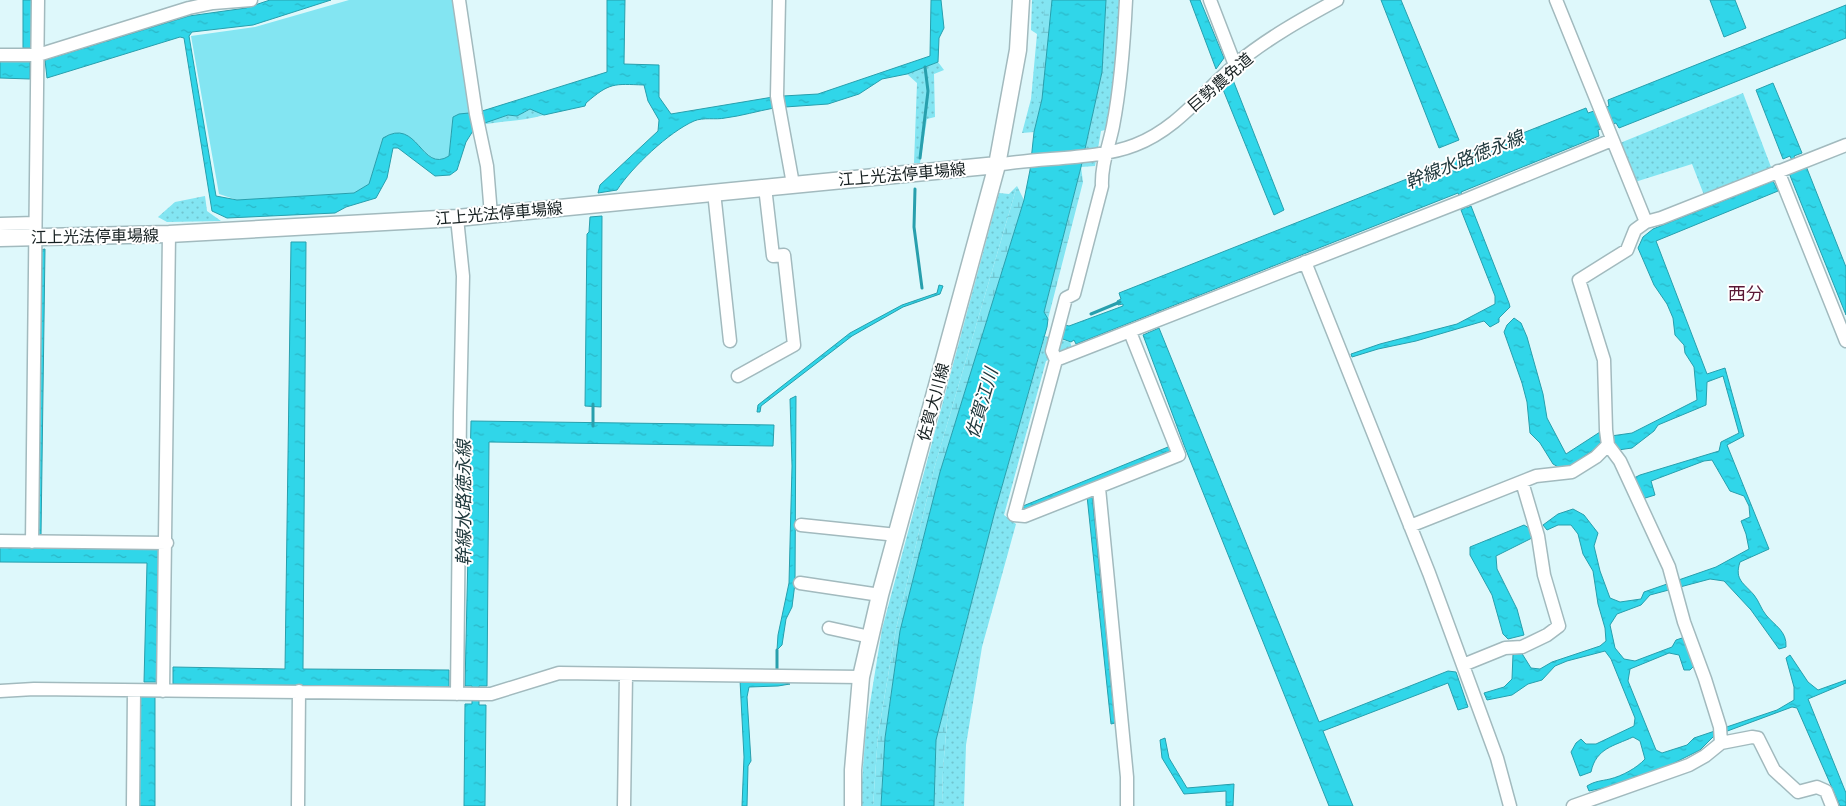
<svg xmlns="http://www.w3.org/2000/svg" width="1846" height="806" viewBox="0 0 1846 806" font-family="'Noto Sans','Noto Sans JP',sans-serif">
  <style>
    .grass { fill: url(#grass-dots) }
    .wetland { fill: url(#wetland-marsh) }
    .garden { fill: #83e5f2 }
    .water { fill: url(#water-ripples); stroke: #289fad }
    .lines { fill: none; stroke-linecap: round; stroke-linejoin: round }
    .stream { stroke: #289fad; stroke-width: 3 }
    .minor-casing { stroke: #a2babe; stroke-width: 15 }
    .major-casing { stroke: #a2babe; stroke-width: 19 }
    .minor { stroke: #fff; stroke-width: 12 }
    .major { stroke: #fff; stroke-width: 16 }
    .labels { text-anchor: middle; dominant-baseline: central; stroke-width: 4; stroke-linejoin: round; paint-order: stroke }
    .street-label { font-size: 16px; fill: #162021; stroke: #fff }
    .water-label { font-size: 18px; font-style: italic; fill: #20393d; stroke: #fff }
    .neighbourhood-label { font-size: 18px; fill: #5a1836; stroke: #fff }
  </style>
  <defs>
    <pattern id="grass-dots" width="8" height="8" patternUnits="userSpaceOnUse" patternTransform="scale(1.25)"><rect width="8" height="8" fill="#83e5f2"/><path d="M2 2h.1M6 6h.1" fill="none" stroke="#70c4cf" stroke-width="1.8" stroke-linecap="round"/></pattern>
    <pattern id="wetland-marsh" width="20" height="14" patternUnits="userSpaceOnUse" patternTransform="scale(1.25)"><rect width="20" height="14" fill="#83e5f2"/><path d="M1 5h8M5 5V1M11 12h8M15 12V8" fill="none" stroke="#70c4cf"/></pattern>
    <pattern id="water-ripples" width="26" height="14" patternUnits="userSpaceOnUse" patternTransform="scale(1.25)"><rect width="26" height="14" fill="#30d6e9"/><path d="M2 4q2-2 4 0t4 0M15 11q2-2 4 0t4 0" fill="none" stroke="#2ab7c8"/></pattern>
  </defs>
  <rect width="100%" height="100%" fill="#def8fb"/>
  <path class="grass" d="M1032,0H1052L1042,99L1034,132L1022,133L1031,99L1037,34L1031,30Z
    M1106,0H1123L1109,129L1101,131L1095,166L1081,167L1102,72Z
    M938,62L944,70L934,74L935,117L927,119L920,163H914L917,83L907,74Z
    M1743,93L1771,167L1704,195L1692,164L1635,182L1620,143Z
    M531,109L544,115C524,121 502,121 481,125V123L508,115L517,116Z
    M1017,186L934,469L896,629L878,735L873,806H860L866,728L882,629L999,193L1009,194Z
    M205,196L207,211L221,221L167,222L158,217L175,202Z
    M1045,336L1070,342L1073,350L1046,361L1004,515L1016,524L982,647L966,745L964,806H942L943,769L950,687L995,511Z"/>
  <path class="wetland" d="M1045,0H1052L1042,99L1034,132Z
    M1081,167L1083,182L1048,319L1044,312Z
    M1017,186L1024,200L940,472L900,631L885,738L881,806H873L878,735L896,629L934,469Z
    M950,687L943,769L942,806H934L936,740Z"/>
  <path class="garden" d="M349,0H455L472,113L453,117L449,156C422,174 417,117 383,138L369,184L354,193L237,200L219,194L191,36L255,27Z"/>
  <path class="water" d="M23,0H33V48H23Z
    M270,0H331L253,25L192,32L189,36L216,196L237,200L354,193L369,184L383,138C418,116 421,174 449,156L453,117L459,114L479,112L607,72V0H625L624,64L659,65V97L671,114L773,97L774,108C758,111 741,116 725,118C716,120 703,117 694,121C669,132 632,167 617,190L598,193L600,185L658,131L659,120L648,101L644,85C614,84 610,82 586,103L585,106L544,115L530,109L517,116L508,115L476,126L466,142L457,170L450,175L435,176L398,148H393L387,178L376,198L346,207L335,213L227,218L212,211L184,38L180,37L47,78L45,60L189,16L246,8Z
    M931,0H941L944,28L939,38L938,62L907,74L882,79L859,94L828,104L785,107L783,96L818,94L930,56Z
    M1052,0H1106L1102,72L1081,167L1044,312L1048,319L1047,327L995,511L936,740L934,806H881L885,738L900,631L940,472L1024,200L1030,170L1034,132L1042,99Z
    M1190,0H1200L1224,58L1216,69Z
    M1381,0H1401L1459,140L1439,148Z
    M1710,0H1735L1746,28L1724,37Z
    M1846,5V38L1619,128L1616,123L1598,130L1599,136L1461,192L1467,208L1471,206L1509,303L1510,307L1499,318V322L1490,327L1484,321L1416,341L1378,349L1352,357L1351,354L1380,344L1457,324L1495,304V296L1461,210L1465,208L1458,193L1076,344L1074,340L1071,342L1060,338L1065,325L1069,326L1123,306V304L1118,305L1117,301L1121,299L1119,293L1586,108L1588,113L1609,106L1608,100Z
    M0,61H30V79L0,78Z
    M1233,80L1284,210L1274,215L1222,87Z
    M1773,83L1802,153L1794,156L1799,169L1806,166L1846,267V315L1789,173L1796,170L1790,156L1783,159L1756,90Z
    M1773,181L1778,191L1656,241L1707,374L1725,368L1744,436L1727,445L1769,549L1740,562C1734,580 1744,583 1754,595C1759,601 1761,609 1766,615C1775,626 1787,631 1786,647L1779,649L1751,610L1724,581L1710,579L1650,595L1641,605L1617,614L1610,625L1615,648L1624,659L1635,661L1672,647L1676,640L1685,637L1694,666L1690,670H1684L1679,655L1669,653L1630,669L1628,681L1656,750L1662,753L1687,745L1694,738L1777,710L1794,700V687L1786,658L1790,655L1808,682L1818,690L1846,680V683L1808,699L1846,793V806H1840L1797,708L1792,707L1714,736L1700,750L1658,771L1608,787L1589,791L1587,786C1595,781 1601,781 1610,779C1622,776 1637,768 1645,759L1640,741L1633,737C1614,746 1596,748 1591,772L1580,776L1571,752L1576,743L1581,739L1586,744H1596L1634,726L1635,718L1611,659L1605,651L1567,661L1555,666L1542,680L1528,684L1512,695L1487,700L1484,693L1504,687L1512,679L1513,654L1521,652L1531,668L1540,669L1552,662L1600,646L1606,641L1605,628L1598,604L1593,571L1583,554L1578,534L1571,525H1558L1547,530L1543,525L1558,514L1573,509L1584,515L1598,533L1594,546L1600,571L1610,598L1620,602L1641,599L1644,592L1716,567L1749,549L1746,534L1741,521L1750,517L1749,506L1744,496L1730,491L1712,460L1704,461L1651,481L1655,495L1642,499L1634,478L1640,475L1719,451L1721,442L1739,433L1723,376L1707,382L1706,405L1658,425L1654,431L1632,448L1618,450L1611,436L1632,433L1697,400L1694,367L1685,353L1684,345L1675,335L1673,318L1667,304L1654,285L1638,248L1643,237L1653,229Z
    M602,216L601,407L585,406L587,234L589,232L590,217Z
    M291,242H306L303,669L449,670V687L173,684V667L285,669Z
    M45,249L41,535H38L40,250Z
    M939,285L943,286L940,294L903,307L852,336L761,406L760,412H757L758,405L850,333L902,305L937,293Z
    M1514,318L1521,323L1527,337L1543,394L1547,418L1566,454L1600,432L1602,444L1570,466L1560,468L1553,464L1540,443L1530,433L1527,402L1522,383L1504,332L1507,325Z
    M1159,328L1319,722L1448,671L1456,672L1468,707L1458,710L1448,683L1323,731L1353,806H1329L1184,445L1143,335Z
    M796,396L795,583L792,607L786,619L782,645L777,650L778,635L789,583L792,466L790,399Z
    M471,421L774,425L773,446L489,442L487,686H479V690H472V686H465Z
    M1168,447L1171,450L1170,454L1025,511L1023,506Z
    M1092,495L1115,723L1111,724L1087,496Z
    M1524,525L1529,528L1532,538L1496,556L1497,569L1517,609L1524,635L1508,639L1503,634L1492,595L1470,555V547Z
    M0,546L163,547L159,682H144L147,563L0,562Z
    M740,680L778,681L790,684L778,686L749,687L747,697L751,761L748,766L747,806H742L744,757Z
    M139,695L155,696V806H138Z
    M472,700H479V705H486L485,806H464L465,704H472Z
    M1165,738L1169,758L1187,788L1234,784L1233,806H1226V791L1184,794L1162,758L1160,740Z"/>
  <g class="lines">
    <path class="stream" d="M920,158L928,91L925,67
      M915,189L914,227L922,288
      M1091,314L1120,302
      M593,426V404
      M777,671V650"/>
    <g class="minor-casing">
      <path id="minor" d="M459,0L476,114L487,166L491,215
        M779,0L777,96L793,184
        M1126,0C1124,42 1121,85 1113,126C1109,146 1101,165 1102,186L1074,294L1066,298L1052,351L1056,360L1014,515L1025,516L1179,455L1130,332
        M1210,0L1235,65
        M1556,0L1646,222
        M0,55H38L189,8L213,3L251,0
        M997,165C1040,157 1097,160 1135,145C1177,129 1202,93 1235,65C1266,39 1302,19 1337,0
        M1778,171L1846,341
        M714,192L730,341
        M457,218L463,276L460,413L457,694
        M0,224L35,223
        M1305,262L1429,573L1497,758L1510,806
        M1056,360L1465,200L1612,140
        M738,376L794,345L784,255L773,256L765,187
        M1099,488L1127,777V806
        M801,525L897,535
        M1410,526L1536,476L1572,472L1596,457L1608,445
        M0,541L167,543
        M32,542L38,0
        M800,583L880,595
        M829,628L870,637
        M1463,665L1505,648L1522,647L1547,635L1559,626L1544,575L1538,536L1522,482
        M0,691L34,689L482,694H491L559,673L861,677
        M163,691L169,234
        M1721,743L1752,737L1758,738L1774,770L1798,792L1817,787L1826,791L1832,806
        M133,806L134,691
        M298,806L299,691
        M624,806L626,674
        M1573,806L1689,765L1705,756L1721,743L1720,727L1705,679L1684,622L1669,567L1620,461L1608,445L1606,430L1604,360L1579,280L1627,250L1635,230L1646,222L1661,218L1846,145"/>
    </g>
    <g class="major-casing">
      <path id="major" d="M0,238L169,234L457,218L997,165
        M853,806V770L861,677L880,595L997,165L1018,50L1021,0"/>
    </g>
    <use href="#minor" class="minor"/>
    <use href="#major" class="major"/>
  </g>
  <g class="labels">
    <g class="street-label">
      <text transform="translate(1220 82) rotate(-41)">巨勢農免道</text>
      <text transform="translate(902 174) rotate(-5)">江上光法停車場線</text>
      <text transform="translate(499 213) rotate(-5)">江上光法停車場線</text>
      <text transform="translate(95 236) rotate(-1)">江上光法停車場線</text>
      <text transform="translate(933 402) rotate(-75)">佐賀大川線</text>
    </g>
    <g class="water-label">
      <text transform="translate(1464 159) rotate(-22)">幹線水路徳永線</text>
      <text transform="translate(981 403) rotate(-74)">佐賀江川</text>
      <text transform="translate(463 503) rotate(-90)">幹線水路徳永線</text>
    </g>
    <g class="neighbourhood-label">
      <text x="1746" y="293">西分</text>
    </g>
  </g>
</svg>
